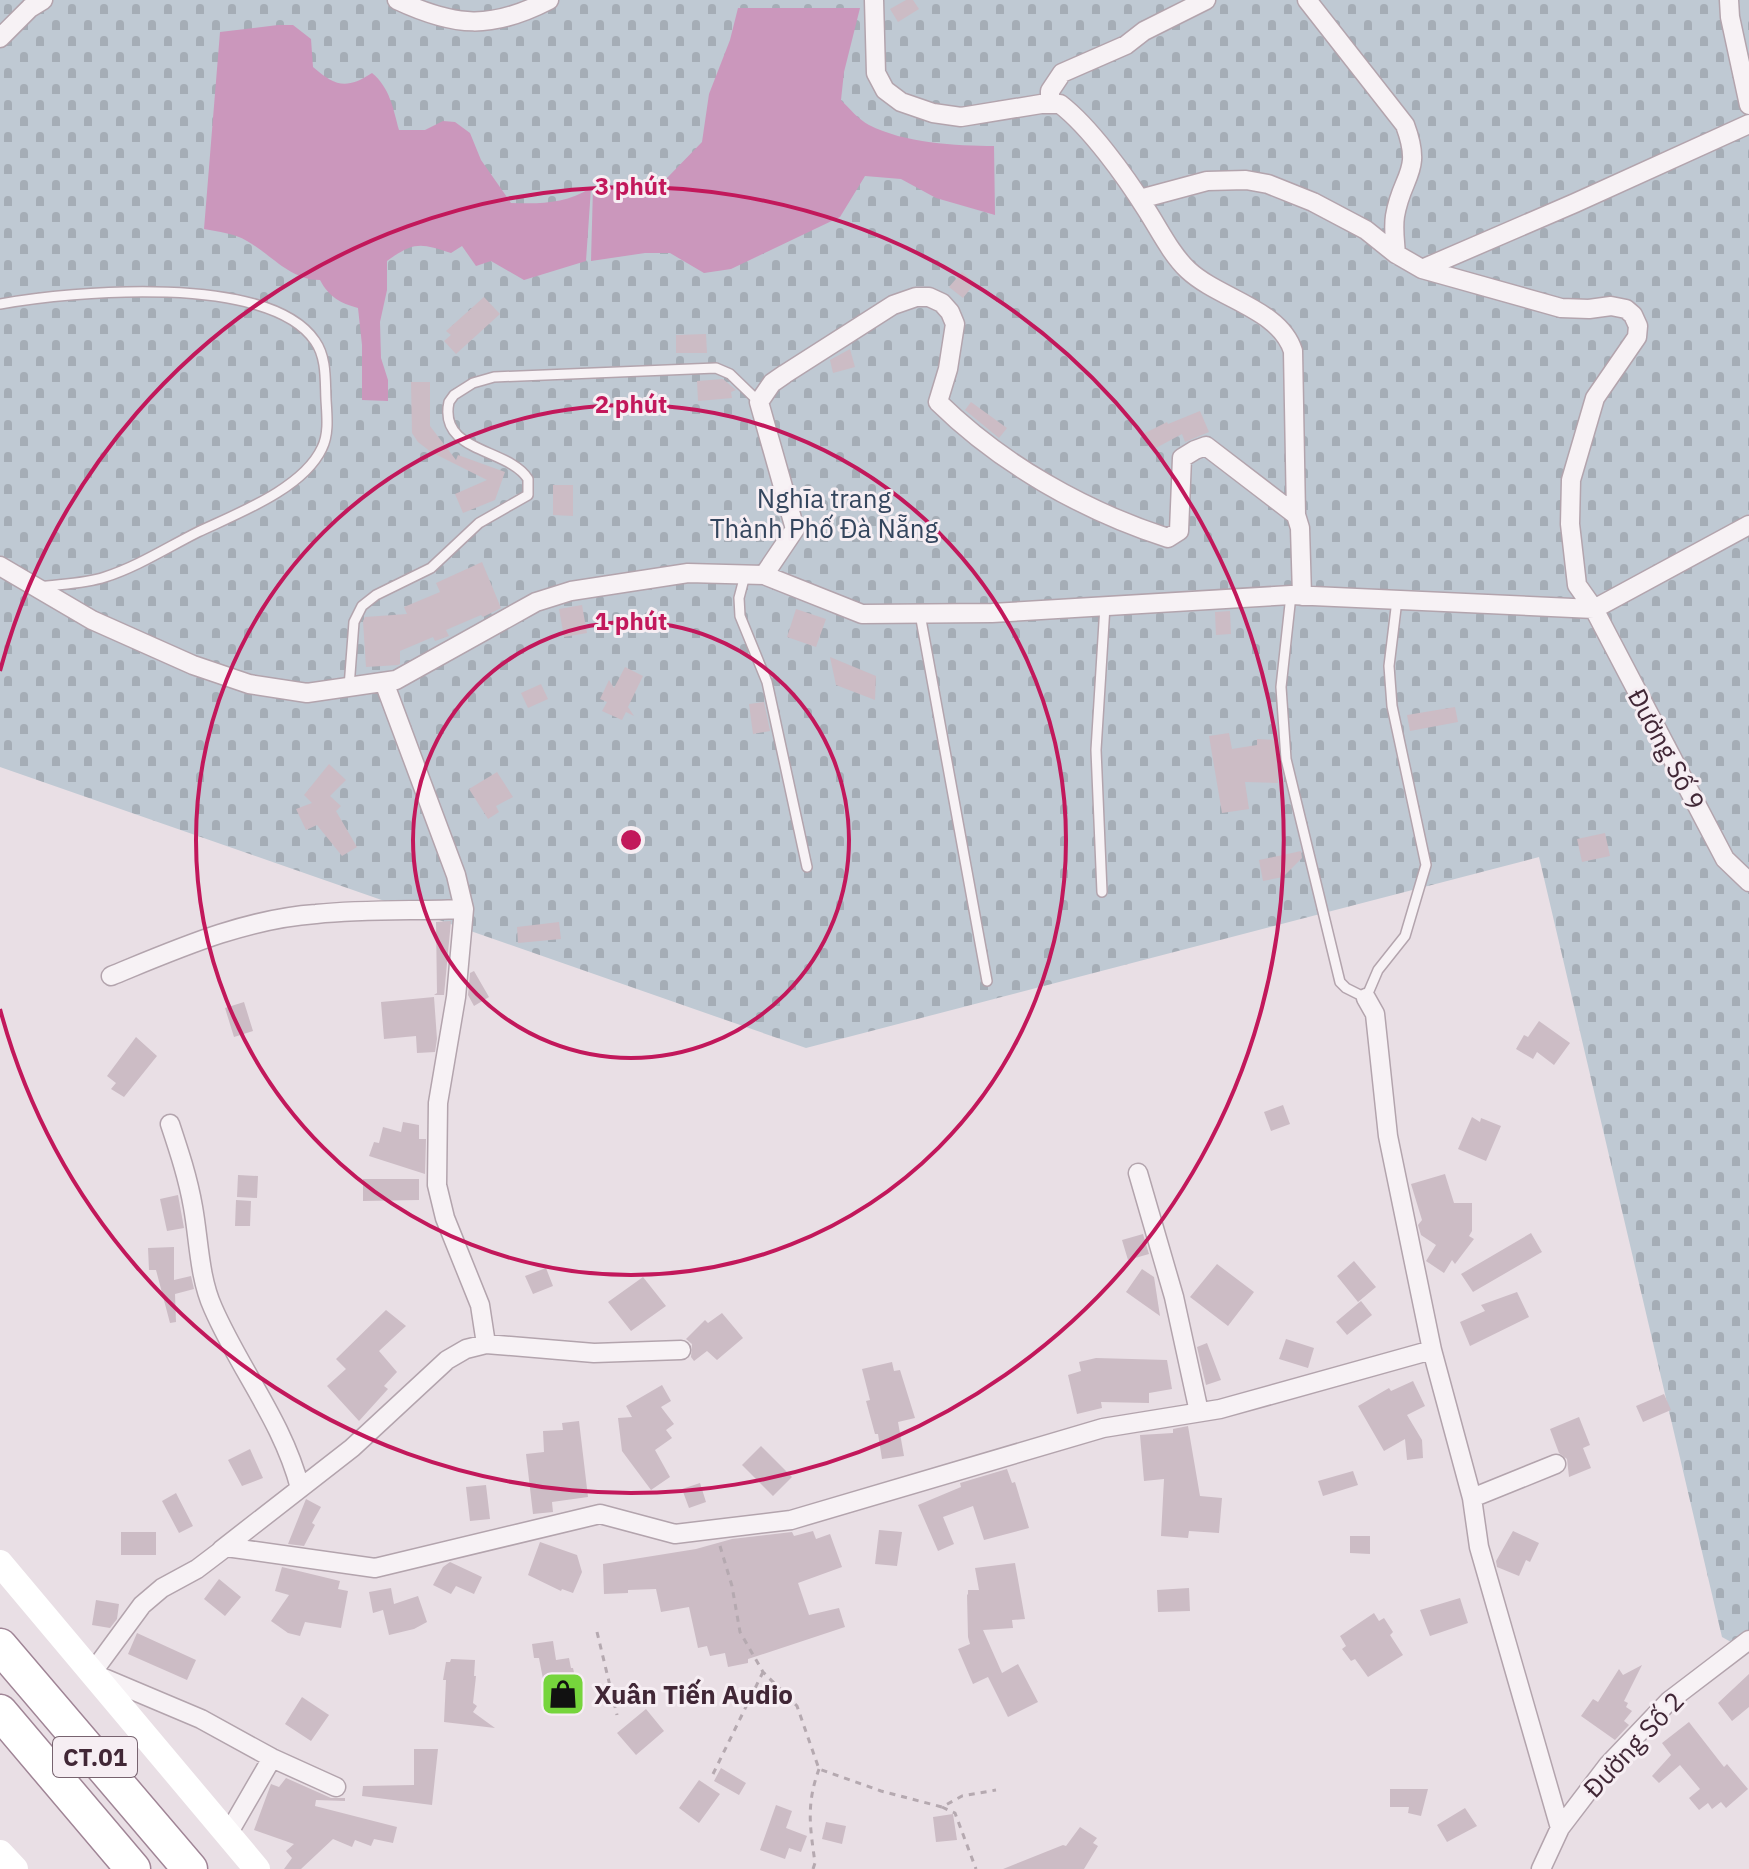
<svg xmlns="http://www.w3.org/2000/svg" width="1749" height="1869" viewBox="0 0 1749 1869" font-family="'IBM Plex Sans',sans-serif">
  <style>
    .cemetery { fill: url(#cemetery-stones) }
    .water { fill: #cb97bc }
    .building { fill: #ccbcc5 }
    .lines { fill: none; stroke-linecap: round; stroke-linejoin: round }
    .service-casing { stroke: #b3a4ad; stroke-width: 12 }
    .minor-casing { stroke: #b3a4ad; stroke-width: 21 }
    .motorway-casing { stroke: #a08596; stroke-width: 37 }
    .path { stroke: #b5a9b0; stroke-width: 3; stroke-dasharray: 6 6; stroke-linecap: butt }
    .service { stroke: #f7f2f5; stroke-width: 9 }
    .minor { stroke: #f7f2f5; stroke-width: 18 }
    .secondary { stroke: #fff; stroke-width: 26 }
    .motorway { stroke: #fff; stroke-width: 34 }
    .ring { fill: none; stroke: #c2185b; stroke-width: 4 }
    .labels { text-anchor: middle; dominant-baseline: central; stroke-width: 6; stroke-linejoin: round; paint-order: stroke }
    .shield { fill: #f6eef3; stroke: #77636f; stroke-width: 2 }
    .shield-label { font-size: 24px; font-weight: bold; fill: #412736 }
    .park-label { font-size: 26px; fill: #33455d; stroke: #f6eef3 }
    .street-label { font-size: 26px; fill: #412736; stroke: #f6eef3 }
    .poi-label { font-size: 26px; font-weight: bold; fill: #412736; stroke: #f6eef3; text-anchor: start }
    .centre { fill: #c2185b; stroke: #f6eef3; stroke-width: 4 }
    .ring-label { font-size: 24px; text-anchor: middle; font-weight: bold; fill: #c2185b; stroke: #f6eef3; stroke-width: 6; stroke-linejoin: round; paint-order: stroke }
  </style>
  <defs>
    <pattern id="cemetery-stones" width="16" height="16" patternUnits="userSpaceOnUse" patternTransform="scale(2)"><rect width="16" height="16" fill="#bfc9d3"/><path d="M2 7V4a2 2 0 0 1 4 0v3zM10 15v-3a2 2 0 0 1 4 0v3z" fill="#a5adb6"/></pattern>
  </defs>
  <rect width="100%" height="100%" fill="#e9dfe5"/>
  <path class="cemetery" d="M0,0H1749V1652L1722,1637L1539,857L806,1048L0,767Z"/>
  <path class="water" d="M738,8H860L844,72L841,100C849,108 859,120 869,125C904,143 956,146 994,146L995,215L936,198L901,179L865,176L840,217L731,269L704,273L670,253H645L591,261L593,188L667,178L702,142L709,94L730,40Z
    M278,25H293L311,39L313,67C335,86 346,90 372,73C390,88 393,108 399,130H425L443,121L455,122L470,133L481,160L511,203C540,204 565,204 591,188L586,261L524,280L491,261L476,266L462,246L451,253C421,243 414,241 387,261V290L380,322L381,358L388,380V401L362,400V345L358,308C340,303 329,297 320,280C290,280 272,255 247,241C234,233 219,232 204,229L220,32Z"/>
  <path class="building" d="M906,0H913L919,9L898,22L890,9Z
    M962,272L975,283L963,298L949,287Z
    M484,297L500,314L456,354L444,341L451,335L446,331Z
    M706,334L707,353H676V335Z
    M850,349L855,367L833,373L830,360Z
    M723,379L736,390L731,392L732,398L698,401L697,381Z
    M411,382H430V426L456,460L458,455L505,472L495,500L463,513L455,494L487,480L431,452L418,442L412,433Z
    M971,402L1007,428L999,438L965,410Z
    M1200,411L1209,432L1185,442L1182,434L1152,450L1143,434L1167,422L1168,424Z
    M553,485H573V516L553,515Z
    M482,562L501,608L483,617L481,615L446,630L449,636L435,641L433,637L400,651V664L398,665L366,667L363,621L365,617L407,614L404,607L440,592L436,583Z
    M582,605L587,633L564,637L559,609Z
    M796,609L826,619L816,647L787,637Z
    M1230,611L1231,634L1216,635L1215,612Z
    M830,657L876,676L875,700L836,685Z
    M625,667L643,676L628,707L634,716L626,712L622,720L602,711L607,702L600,699L609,680L614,688Z
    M541,684L548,699L528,708L521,693Z
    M764,702L770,731L753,734L749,704Z
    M1455,707L1458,722L1410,731L1407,715Z
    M1229,733L1232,749L1257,745V739L1277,740L1278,783L1245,782L1249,809L1222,813L1209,736Z
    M329,764L346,780L330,796L341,806L336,811L357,847L342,856L317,825L306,830L296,809L312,803L304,795Z
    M497,772L513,797L496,806L499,812L488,819L469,789Z
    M1605,833L1610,856L1582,862L1577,839Z
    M1301,851L1302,858L1283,877L1263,881L1259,860Z
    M451,921L444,995H434L437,993L436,922Z
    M559,922L561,939L518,943L517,927Z
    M474,971L489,997L474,1006L468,995L470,973Z
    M434,997L437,1039L435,1052L417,1053L416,1036L384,1039L381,1002Z
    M244,1002L253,1031L234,1037L225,1008Z
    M1539,1021L1570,1043L1554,1065L1537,1052L1533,1059L1516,1049L1524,1035L1528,1037Z
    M136,1037L157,1056L124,1097L111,1089L116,1083L107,1076Z
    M1283,1105L1290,1124L1271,1131L1264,1112Z
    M1472,1117L1480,1122L1481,1118L1501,1126L1486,1161L1458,1149Z
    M403,1122L419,1125V1139H426L425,1174L369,1156L374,1142L379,1143L383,1127L401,1132Z
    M1445,1174L1454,1203H1472V1231L1469,1236L1474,1239L1455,1264L1452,1260L1444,1273L1426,1261L1436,1245L1421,1235L1418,1225L1422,1220L1411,1184Z
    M238,1175L258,1176L257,1198L237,1197Z
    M363,1179H419V1200L363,1201Z
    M178,1195L184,1228L167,1231L160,1199Z
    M236,1200L251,1201L250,1226H235Z
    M1531,1233L1542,1252L1473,1292L1461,1274Z
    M1143,1234L1149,1254L1128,1260L1122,1240Z
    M174,1247V1280L191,1276L194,1289L175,1294L176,1322L170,1323L156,1270H149L148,1248Z
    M1354,1261L1376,1287L1358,1302L1337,1276Z
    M1217,1264L1254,1292L1228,1326L1190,1297Z
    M546,1268L553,1286L533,1294L525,1276Z
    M1142,1269L1154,1277L1160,1316L1126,1292Z
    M643,1277L666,1306L631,1331L608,1302Z
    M1517,1292L1529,1317L1470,1346L1460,1322L1485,1311L1481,1305Z
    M1361,1301L1372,1315L1347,1335L1336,1322Z
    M386,1310L406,1326L379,1351L397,1372L384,1386L388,1389L359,1421L327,1386L346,1369L336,1359Z
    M722,1313L743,1338L717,1360L707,1351L694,1361L691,1357L692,1344L686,1339L705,1320L708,1323Z
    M1286,1339L1314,1348L1308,1368L1279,1359Z
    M1207,1343L1221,1380L1206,1385L1197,1347Z
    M1096,1358L1167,1360L1172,1389L1149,1393V1403L1101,1402L1102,1408L1077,1414L1068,1375L1081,1371L1079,1362Z
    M892,1362L894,1371L900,1370L915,1418L898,1422L904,1456L882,1459L878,1434H875L866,1401L870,1400L862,1369Z
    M1413,1381L1425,1406L1407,1415L1422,1440L1423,1458L1407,1460L1405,1439L1384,1451L1358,1406L1389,1388L1391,1391Z
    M662,1385L671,1401L661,1407L674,1424L666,1430L672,1438L655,1450L670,1477L651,1490L622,1451L618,1418L632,1417L626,1406Z
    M1664,1394L1671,1410L1643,1422L1636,1406Z
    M1579,1417L1590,1445L1583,1448L1591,1468L1569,1477L1567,1459L1559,1453L1550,1429Z
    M579,1421L588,1497L552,1502L553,1512L533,1514L526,1454L544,1452L543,1431L563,1430L562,1423Z
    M1188,1426L1200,1496L1222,1498L1219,1533L1189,1531L1188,1538L1161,1536L1164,1479L1144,1481L1140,1435L1173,1433V1429Z
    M761,1446L792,1477L773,1496L742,1465Z
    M250,1449L263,1478L242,1486L228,1460Z
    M1007,1469L1012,1483L1015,1482L1029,1528L984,1540L973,1506L943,1517L954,1544L938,1551L918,1505L961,1487L960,1483Z
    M1353,1471L1358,1485L1323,1496L1318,1481Z
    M700,1483L706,1502L689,1508L682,1489Z
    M486,1485L490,1519L470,1521L466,1487Z
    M176,1493L193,1526L179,1533L162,1501Z
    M306,1499L321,1507L312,1523L315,1525L304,1546L288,1544Z
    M879,1530L902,1532L897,1566L875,1564Z
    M813,1531L816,1539L830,1534L842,1567L798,1583L809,1615L839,1608L845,1627L748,1659V1663L728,1667L725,1653L710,1656L707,1646L698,1648L689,1607L661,1612L656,1589L628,1590V1593L604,1594L603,1564L696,1549L732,1539L792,1532L794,1536Z
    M1513,1531L1539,1543L1530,1562L1526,1560L1519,1576L1497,1567L1496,1561Z
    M121,1532H156V1555H121Z
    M1350,1536H1370V1554L1350,1553Z
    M540,1542L577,1555L582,1572L573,1593L562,1589L561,1591L528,1575Z
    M450,1562L482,1577L474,1594L456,1586L451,1594L433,1585L443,1567Z
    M1015,1563L1025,1619L1012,1620L1013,1628L983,1630L1002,1673L1018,1664L1038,1702L1008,1717L988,1677L973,1684L958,1649L970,1644L968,1637L967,1594L968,1595V1590H979L975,1568Z
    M282,1567L340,1581L338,1589L348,1591L341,1628L305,1622L300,1636L288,1633L271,1621L289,1595L275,1591Z
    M219,1579L241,1597L225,1616L204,1599Z
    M391,1588L394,1604L418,1596L427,1622L414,1629L389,1635L383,1610L373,1613L369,1592Z
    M1189,1588L1190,1611L1158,1612L1157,1590Z
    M1460,1598L1468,1623L1430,1636L1420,1610Z
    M96,1600L119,1604L117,1619L110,1628L92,1625Z
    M1374,1613L1379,1621L1384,1618L1393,1632L1390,1635L1403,1655L1368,1677L1355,1659L1351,1661L1342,1649L1346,1646L1340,1636Z
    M137,1633L196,1660L187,1680L128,1654Z
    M553,1641L556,1660L569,1658L571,1668H573L582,1708L550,1715L539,1658H534L532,1644Z
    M451,1659L475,1660L474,1676H476L473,1703L477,1706L473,1712L495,1728L444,1722L446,1680H443L446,1662H450Z
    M1642,1665L1624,1701L1628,1703L1626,1707L1632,1711L1624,1721L1629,1725L1615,1740L1581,1716L1593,1699L1598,1702L1619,1669L1623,1675Z
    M1749,1674V1707L1732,1721L1718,1703Z
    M302,1697L329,1715L311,1741L285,1724Z
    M646,1709L664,1731L636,1755L617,1733Z
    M1689,1722L1724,1767L1727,1764L1748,1789L1726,1808L1721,1802L1712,1809L1708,1803L1699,1810L1689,1798L1700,1789L1680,1765L1659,1783L1652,1776L1671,1755L1662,1743Z
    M414,1749H438L432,1805L362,1796L363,1786L414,1785Z
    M721,1768L746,1783L739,1795L714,1781Z
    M286,1778L331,1798H345V1801L316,1800L315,1806L397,1827L393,1843L374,1839L371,1846L355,1840L352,1847L333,1839L301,1869H284L292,1858L286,1851L294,1844L254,1830L271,1784L279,1787Z
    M699,1780L720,1794L699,1823L679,1808Z
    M1390,1789H1428L1421,1816L1408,1813L1409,1807H1390Z
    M776,1805L792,1811L786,1828L807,1836L801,1852L789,1848L785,1859L760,1850Z
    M1465,1808L1477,1826L1447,1842L1437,1825Z
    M953,1814L957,1840L936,1842L933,1817Z
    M826,1822L846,1826L842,1844L822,1839Z
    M1080,1827L1097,1838L1093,1843L1098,1846L1084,1869H1003L1063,1845L1066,1846Z"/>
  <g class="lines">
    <g class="service-casing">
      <path id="service" d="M0,304C72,291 269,273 315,341C327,358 325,381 326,400C327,416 329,434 322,448C303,489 236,514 198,532C168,547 137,567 105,577C84,584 60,584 39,587
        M745,575L739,598L740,616L767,682L807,867
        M1291,595L1281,687L1286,759L1340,982L1346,988L1366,998L1378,970L1405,936L1426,865L1392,706L1389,666L1397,600
        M920,614L987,981
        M349,687L354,622L362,606L376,595L431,568L479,523L528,495V479C509,448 438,453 449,402L454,395L473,383L494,377L716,368L730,374L759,402
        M1102,892L1096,750L1105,606"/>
    </g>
    <g class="minor-casing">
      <path id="minor" d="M397,0C455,27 491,30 549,0
        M874,0L876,73L885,90L901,102L933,113L961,117L1041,104H1060C1090,127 1126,177 1146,209C1159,229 1171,254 1188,270C1219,299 1280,309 1293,351L1296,515L1300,528L1302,596
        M1307,0L1405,125C1423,173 1402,174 1395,216C1393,229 1395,241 1396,254
        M1729,0L1730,17L1749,105
        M0,38L30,8L43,0
        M1050,104V91L1062,73L1126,45L1144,31L1206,0
        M1140,199L1207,181L1246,180L1268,184L1313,202L1366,230L1396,254L1422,269L1561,308L1589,309L1611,306L1626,309L1633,315L1638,326L1637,337L1595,398L1571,480L1570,524L1577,585L1594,609L1725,859L1749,882
        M1422,269L1575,203L1749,124
        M0,566L92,620L193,665L249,684L307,693L396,680L536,602L571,591L688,573L764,575L862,614L992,613L1291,595L1594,609L1749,525
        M764,575L795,529L759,402L772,383L785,374L893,305L916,297H929L942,303L950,312L955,324L948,369L938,402C1001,464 1084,511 1168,538L1179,531L1182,458L1195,450L1206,446L1296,515
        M384,682L456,875L464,909L456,997L438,1103L437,1185L445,1218L480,1305L486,1344
        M111,976C177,949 244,919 316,914C365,909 415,911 464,909
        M1366,998L1375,1014L1388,1136L1432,1350L1472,1498L1479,1547L1560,1828
        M170,1124C179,1151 188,1178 193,1207C199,1240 199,1277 213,1308C240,1370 283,1422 300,1488
        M1138,1173L1174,1297L1199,1412
        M1472,1498L1556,1464
        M221,1550L352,1448L447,1360L466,1349L486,1344L594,1353L681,1350
        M336,1787L272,1758L201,1719L92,1673L142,1605L162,1588L197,1569L226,1547L375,1568L600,1514L675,1534L791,1520L1103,1428L1220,1409L1432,1350
        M228,1834L272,1758
        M1541,1869L1560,1828L1608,1765L1669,1701L1749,1640"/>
    </g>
    <g class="motorway-casing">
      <path id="motorway" d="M0,1646L190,1869
        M0,1712L133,1869"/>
    </g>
    <path class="path" d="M720,1546L732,1586L740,1632L763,1672L797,1706L819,1769L881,1791L942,1807L962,1796L996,1790
      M597,1632L617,1715
      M713,1774L763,1672
      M942,1807L955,1813L976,1869
      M813,1869L815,1863C810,1826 806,1805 819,1769"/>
    <use href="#service" class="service"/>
    <use href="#minor" class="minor"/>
    <path class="secondary" d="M0,1563L257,1869
      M0,1853L15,1869"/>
    <use href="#motorway" class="motorway"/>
  </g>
  <g class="ring">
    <circle cx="631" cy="840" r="218"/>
    <circle cx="631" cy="840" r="435"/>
    <path d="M0 671A653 653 0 1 1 0 1009"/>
  </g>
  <defs>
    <g id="shop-square" transform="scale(2.3)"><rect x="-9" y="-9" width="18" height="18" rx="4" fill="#76d53c" stroke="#f6eef3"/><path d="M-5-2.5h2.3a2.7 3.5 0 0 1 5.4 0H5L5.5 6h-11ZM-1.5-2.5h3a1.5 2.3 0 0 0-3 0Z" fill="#111"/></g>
  </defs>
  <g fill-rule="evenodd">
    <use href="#shop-square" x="563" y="1694"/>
  </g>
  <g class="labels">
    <rect class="shield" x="53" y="1737" width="84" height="40" rx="6"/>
    <g class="shield-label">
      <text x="95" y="1757">CT.01</text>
    </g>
    <g class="park-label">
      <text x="824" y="498">Nghĩa trang<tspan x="824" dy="30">Thành Phố Đà Nẵng</tspan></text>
    </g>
    <g class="street-label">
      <text transform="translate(1667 749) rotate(62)">Đường Số 9</text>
      <text transform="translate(1633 1744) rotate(-47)">Đường Số 2</text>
    </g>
    <g class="poi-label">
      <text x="594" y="1694">Xuân Tiến Audio</text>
    </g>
  </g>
  <circle cx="631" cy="840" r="12" class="centre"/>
  <g class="ring-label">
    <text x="631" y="195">3 phút</text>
    <text x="631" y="413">2 phút</text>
    <text x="631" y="630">1 phút</text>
  </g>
</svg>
